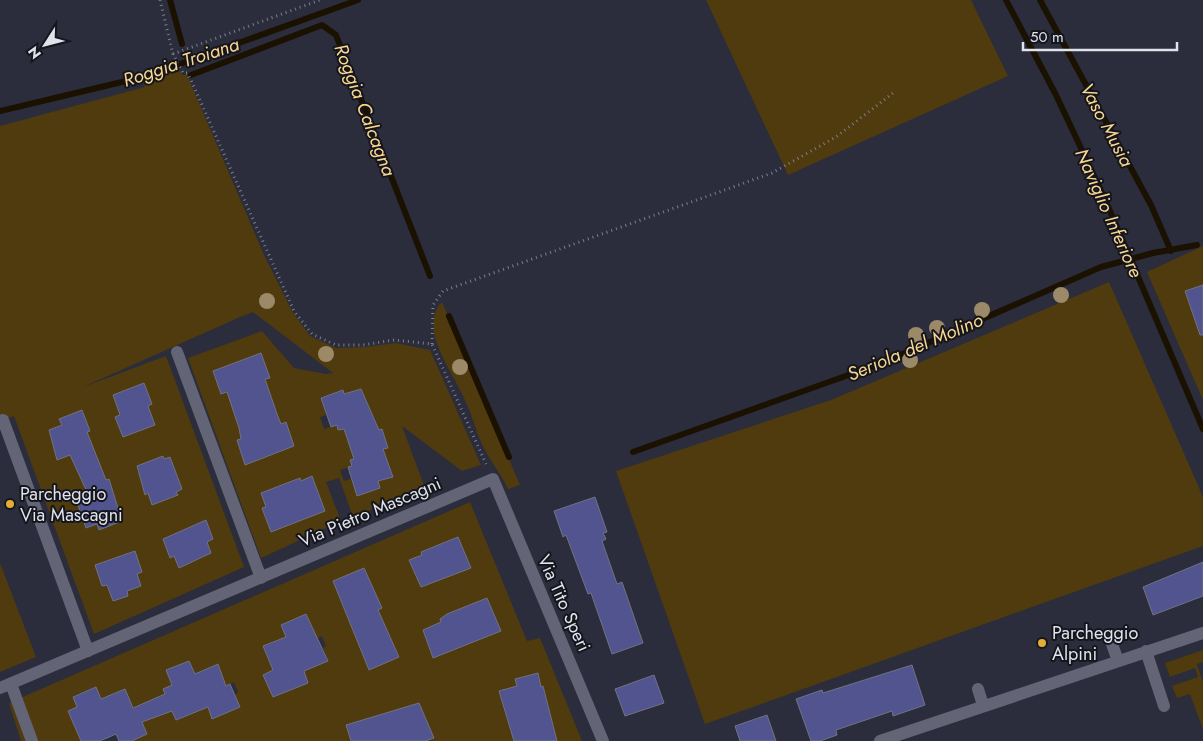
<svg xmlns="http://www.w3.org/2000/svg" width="1203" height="741" viewBox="0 0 1203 741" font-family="Jost,sans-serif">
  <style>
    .green { fill: #4f3b0d; fill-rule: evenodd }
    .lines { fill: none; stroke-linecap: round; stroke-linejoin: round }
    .stream { stroke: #1b1100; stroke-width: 6 }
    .building { fill: #51548e; stroke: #707284 }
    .path { stroke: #7c7e8a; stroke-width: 3; stroke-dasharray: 1 4; stroke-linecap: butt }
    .street { stroke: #636577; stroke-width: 12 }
    .tree { fill: #9c8968 }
    .poi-dot { fill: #e2af34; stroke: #15161d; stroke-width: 2 }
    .labels { text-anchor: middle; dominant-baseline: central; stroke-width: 4; stroke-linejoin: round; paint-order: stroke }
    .poi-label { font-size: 18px; fill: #e0e2ec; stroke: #15161d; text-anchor: start }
    .street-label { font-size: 18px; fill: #e0e2ec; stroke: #15161d }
    .water-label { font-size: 19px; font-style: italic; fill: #fad78f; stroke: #15161d }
  </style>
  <rect width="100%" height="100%" fill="#2b2d3c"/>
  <path class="green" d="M706,0H971L1008,76L788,175Z
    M178,67L182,75H187L264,255L292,311L310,336L336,348L366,347L395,343L430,350L481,465L462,471L402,426L425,488L353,517L339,478L326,482L341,521L261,558L188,358L262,331L294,368L326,374L333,373L253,312L240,317L83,387L166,356L244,567L94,634L14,416L0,421V126L145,87L142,79ZM343,390L344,394L356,391L363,396L366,418L374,416L379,430H382L388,447L377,451L383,467L389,465L393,476L378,481L380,488L357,496L351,479L344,481L340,470L352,466L351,460L354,459L344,428L339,430L337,425L324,429L320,417L326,415L321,397Z
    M1203,246V400L1147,272Z
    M1109,282L1203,497V546L705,724L616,471L831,400Z
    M442,302L520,485L508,489C502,475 492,464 485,450C477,436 474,421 468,407C459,384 442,362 435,337C432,326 433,310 442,302Z
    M470,502L527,641L540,638L582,741H132L147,734L142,722L146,720L138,705L133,708L125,690L101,699L96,687L73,696L77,707L81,741H21L9,703ZM306,614L316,639L322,636L326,646L323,648L328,660L304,671L308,683L273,697L263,675L273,670L263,646L286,637L281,625ZM189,661L195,674L217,664L226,686L234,682L238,692L212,718L208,707L176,720L163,690L172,685L166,670Z
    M0,563L36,657L0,672Z
    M1203,650V662L1197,664L1203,682V729L1190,694L1177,698L1172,686L1198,677L1195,668L1170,677L1165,663Z"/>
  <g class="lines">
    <path class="stream" d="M170,0L182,44
      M1006,0L1056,95L1104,197L1203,429
      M1040,0L1151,205L1171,251
      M191,75L322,25L336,35L430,276
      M0,111L147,76L358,0
      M449,316L509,457
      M633,452L882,363L1101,267L1153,253L1197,245"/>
  </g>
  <path class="building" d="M1203,285V335H1200L1185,291Z
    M261,353L270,378L265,379L277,414L281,424L286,422L294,446L245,465L237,440L241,439L239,428L227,392L221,394L213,371Z
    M144,383L152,404L148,406L155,425L123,437L115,417L120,415L113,395Z
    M361,389L379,430L382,429L388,448L383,449L393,477L378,481L380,488L357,496L348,467L352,466L350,460L354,459L344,429L338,430L337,425L331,427L321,398L343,390L344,394Z
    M82,410L90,431L87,432L106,480L109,479L122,521L99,530L97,524L86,528L76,499L88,494L70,455L57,460L49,430L62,425L59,419Z
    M163,456L164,459L170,457L182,489L176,492L178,495L152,505L148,493L145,495L137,466Z
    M312,476L325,511L271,532L262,508L266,507L261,493L300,478L301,481Z
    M595,497L607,532L603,533L606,539L602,541L617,584L622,582L643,643L612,654L591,593L588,594L566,535L563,537L554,511Z
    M206,520L213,539L207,542L211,553L179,568L174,556L170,558L163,539Z
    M458,537L471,568L421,587L409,560L422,555L421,552Z
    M135,551L142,572L137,574L141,586L127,591L128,596L113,601L107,585L102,586L95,565Z
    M1203,562V596L1153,615L1143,587Z
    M364,568L382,608L378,610L399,657L369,670L333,581Z
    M487,598L501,631L433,658L423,630L441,622L440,619L447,614Z
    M306,614L328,661L304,671L308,683L273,697L263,675L273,670L263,646L286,637L281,625Z
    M189,661L195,674L218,664L226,686L230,684L240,707L212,719L208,707L176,720L172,711L142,722L147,734L132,741H119L116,734L100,741H81L68,711L77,707L73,697L96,687L101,699L125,689L133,708L165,694L163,689L172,685L166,670Z
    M912,665L925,705L893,716L892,711L836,730L837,735L820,741H811L796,699L822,690L823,693Z
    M538,673L541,687L543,686L557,741H514L499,691L517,686L515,679Z
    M654,675L664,703L625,716L615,689Z
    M419,703L434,738L425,741H351L346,725Z
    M767,715L776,741H740L735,726Z"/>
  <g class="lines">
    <path class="path" d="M160,0L173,54L183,73H187L190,78L294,311L312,334L336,345H363L394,340L432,344L486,464
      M173,54L320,0
      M432,344L433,305L443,291L772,173L836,137L893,93"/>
    <path class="street" d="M177,352L261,578
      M3,420L88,651
      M1112,644L1118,661
      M1146,651L1164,706
      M11,684L32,741
      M0,688L493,479L603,741
      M978,689L983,705
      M880,741L1203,633"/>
  </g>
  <g class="tree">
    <circle cx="1061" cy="295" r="8"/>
    <circle cx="267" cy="301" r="8"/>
    <circle cx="982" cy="310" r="8"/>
    <circle cx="937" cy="328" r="8"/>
    <circle cx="916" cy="335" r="8"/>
    <circle cx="326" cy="354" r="8"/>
    <circle cx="910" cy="360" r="8"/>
    <circle cx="460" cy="367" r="8"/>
  </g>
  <g class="poi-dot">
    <circle cx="10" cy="504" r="5"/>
    <circle cx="1042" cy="643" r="5"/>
  </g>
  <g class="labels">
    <g class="poi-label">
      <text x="20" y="494">Parcheggio<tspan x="20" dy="21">Via Mascagni</tspan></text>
      <text x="1052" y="633">Parcheggio<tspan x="1052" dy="21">Alpini</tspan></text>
    </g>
    <g class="street-label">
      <text transform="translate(370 512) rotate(-23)">Via Pietro Mascagni</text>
      <text transform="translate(564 603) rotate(66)">Via Tito Speri</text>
    </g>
    <g class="water-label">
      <text transform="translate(181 62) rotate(-18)">Roggia Troiana</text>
      <text transform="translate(365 110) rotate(69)">Roggia Calcagna</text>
      <text transform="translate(1107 125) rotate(62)">Vaso Musia</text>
      <text transform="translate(1109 213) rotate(66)">Naviglio Inferiore</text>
      <text transform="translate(915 347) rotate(-23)">Seriola del Molino</text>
    </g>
  </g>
  <g transform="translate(45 45) rotate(234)" stroke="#15161d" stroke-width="4" paint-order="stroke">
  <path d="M0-4L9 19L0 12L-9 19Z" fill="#e0e2ec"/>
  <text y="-8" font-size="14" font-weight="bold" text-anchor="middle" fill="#e0e2ec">N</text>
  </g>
  <path d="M1023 42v8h154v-8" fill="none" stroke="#e0e2ec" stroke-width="2.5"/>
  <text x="1030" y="42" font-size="15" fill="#e0e2ec" stroke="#15161d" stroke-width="4" paint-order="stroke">50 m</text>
</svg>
